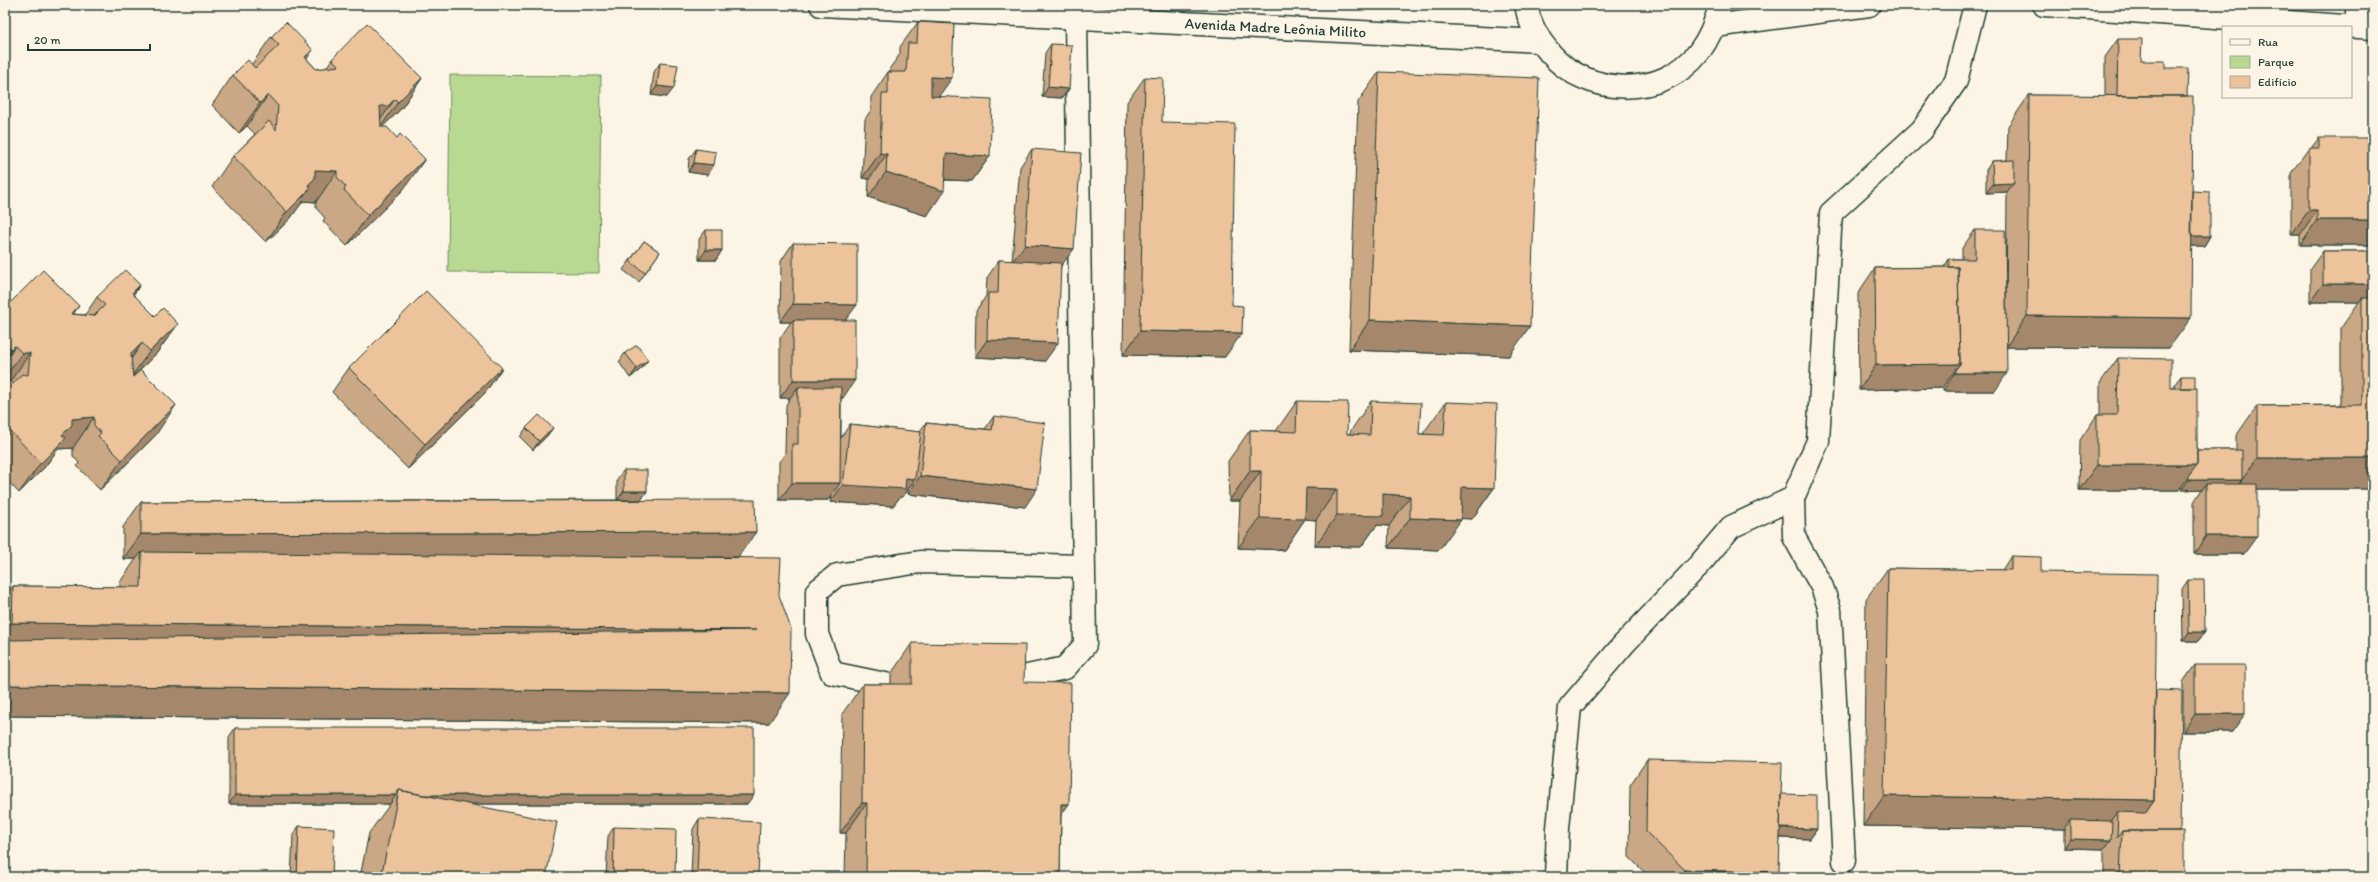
<svg xmlns="http://www.w3.org/2000/svg" width="2378" height="882" viewBox="0 0 2378 882" font-family="Itim,sans-serif">
  <style>
    .green { fill: #b9d992; stroke: #6c8b63 }
    .lines { fill: none; stroke-linecap: round; stroke-linejoin: round }
    .minor-casing { stroke: #1f3d34; stroke-width: 25 }
    .major-casing { stroke: #1f3d34; stroke-width: 25 }
    .minor { stroke: #fcf5e5; stroke-width: 22 }
    .major { stroke: #fcf5e5; stroke-width: 22 }
    .wall { fill: #cba885; stroke: #1f3d34 }
    .shaded-wall { fill: #a5886c; stroke: #1f3d34 }
    .building { fill: #ecc39b; stroke: #1f3d34 }
    .labels { text-anchor: middle; dominant-baseline: central; stroke-width: 3; stroke-linejoin: round; paint-order: stroke }
    .street-label { font-size: 15px; fill: #1f3d34; stroke: #fcf5e5 }
  </style>
  <rect width="100%" height="100%" fill="#fcf5e5"/>
  <filter id="ink" filterUnits="userSpaceOnUse"><feTurbulence type="fractalNoise" baseFrequency=".025" numOctaves="2"/><feDisplacementMap in="SourceGraphic" scale="8" xChannelSelector="R" yChannelSelector="G"/><feConvolveMatrix kernelMatrix="1 2 1 2 8 2 1 2 1" color-interpolation-filters="sRGB"/></filter>
  <g filter="url(#ink)">
    <path class="green" d="M450,75L601,76L599,273L448,272Z"/>
    <g class="lines">
      <g class="minor-casing">
        <path id="minor" d="M2044,5L2373,28
          M1715,26L1869,5
          M2357,27V5
          M1004,681L1065,668L1085,645L1076,18
          M890,685L832,673L817,634V591L837,575L920,562L1084,566
          M1844,861L1830,610L1822,587L1794,537L1793,498L1818,441L1831,213L1922,130L1956,81L1975,5
          M1556,877L1558,828L1570,707L1624,644L1699,565L1731,527L1793,498"/>
      </g>
      <g class="major-casing">
        <g id="major">
          <path id="s1" d="M821,5L1539,41"/>
          <path d="M1526,5C1529,23 1538,39 1550,53C1587,97 1663,99 1699,52C1710,37 1716,22 1720,5"/>
        </g>
      </g>
      <use href="#minor" class="minor"/>
      <use href="#major" class="major"/>
    </g>
    <path class="wall" d="M918,22L939,96L990,156L972,181L945,180L927,216L868,197L869,179L862,178L865,119L871,110V97L888,72H890V68L900,54V47Z
      M271,37L307,59L316,69L326,68L332,59L422,78L401,109L382,127L403,190L347,246L323,221L325,218L316,208V202L303,201L290,219L266,242L212,187L233,156L255,134L247,126L239,133L212,105L233,75L252,64Z
      M2118,39L2141,61L2165,68L2187,96L2192,191L2210,236L2204,246H2191L2169,348L2007,347L1995,391H1943V388H1942L1859,390L1858,293L1875,268L1944,267L1949,259H1962V248L1975,230L2006,315L2007,192L1986,193V170L1992,161L2007,160L2008,126L2029,95L2105,96V57Z
      M1051,44L1069,89L1062,98L1042,97L1045,53Z
      M660,63L667,97L651,95L654,72Z
      M1379,72L1509,356L1349,350L1358,102Z
      M1145,77L1232,305L1225,357L1123,355L1127,102Z
      M2319,138L2373,245H2300V235H2291V173L2309,148H2311Z
      M696,149L708,175L688,172L689,159Z
      M1032,149L1061,266L1045,361L975,357L976,311L986,296L987,278L999,260L1012,261L1020,167Z
      M706,230L722,250L716,260H699V239Z
      M644,241L660,252L639,282L623,270Z
      M793,243L846,320L843,398H841V438L850,424L919,432L926,423L985,429L994,416L1025,507L908,494V489L903,497H900L893,506L830,502L831,496L828,500H779V462L785,454L786,405L790,398H780V338L791,322H780L781,261Z
      M2323,251H2373V489H2257L2244,554H2194V502L2202,489L2182,490V487L2179,490H2079L2080,440L2097,415H2100V383L2118,358L2171,388H2174V385L2181,376L2195,388L2197,450H2236V436L2257,406L2341,405V328L2359,302H2310V269Z
      M140,285L133,295L155,316L178,324L156,354L133,376L155,436L100,490L77,466L79,463L73,456V448L58,449L44,468L19,493L5,478V386L7,383H5V308L85,315L97,297Z
      M625,353L648,360L641,369L630,378L619,362Z
      M349,368H502L485,393L408,469L332,392Z
      M1297,401L1347,434H1350V432L1371,401L1419,434H1424V432L1446,402L1494,488L1472,519L1461,518L1439,550L1388,548L1389,526L1377,525L1361,547L1315,546L1316,520L1305,519L1284,550L1238,548L1240,501H1229L1228,461L1250,430L1276,431Z
      M526,428H553L546,437L533,450L520,437Z
      M624,470L647,491L641,500L738,557H678L769,723L5,716V597L13,586L120,587V582L136,559H123V527L141,502L617,500V479Z
      M2011,556L2041,572L2156,690L2180,831L2184,877H2104V848V849L2064,848V829L1863,826L1866,599L1888,568L2002,570Z
      M2188,580L2205,632L2198,641H2183L2182,589Z
      M912,643L1024,682L1061,815L1060,877H845L846,833H840L842,714L863,684H891V674Z
      M2195,665L2232,732H2183V682Z
      M235,728L747,804H469L546,877H360L369,833L390,804H229V737Z
      M1647,760L1781,794L1817,829L1810,839L1780,838L1775,877H1649L1629,857L1630,785Z
      M699,819L758,877H691L693,829Z
      M299,826L332,877H291L293,835Z
      M614,827L675,877H606L608,836Z"/>
    <path class="shaded-wall" d="M313,50L292,80L305,57Z
      M931,77L952,78L934,103L914,102Z
      M422,78L401,109L377,132L398,102Z
      M657,86L674,88L667,97L651,95Z
      M1048,87L1069,89L1062,98L1042,97Z
      M268,95L247,126L239,133L260,103Z
      M395,99L374,129L380,106Z
      M880,153L887,154L869,179L862,178Z
      M946,154L990,156L972,181L928,179Z
      M425,159L403,190L347,246L368,215Z
      M694,163L714,165L708,175L688,172Z
      M315,170L337,171L316,202L303,201L290,219L266,242Z
      M886,172L944,191L927,216L868,197Z
      M2014,183L2007,192L1986,193L1993,184Z
      M2309,210H2317L2300,235H2291Z
      M2317,220H2373V245H2300Z
      M2188,236H2210L2204,246H2181Z
      M1025,245L1074,249L1061,266L1012,262Z
      M706,250H722L716,260H699Z
      M2323,284H2373V298L2370,302L2362,298L2359,302H2310Z
      M140,285L118,316L132,293Z
      M793,304L857,305L844,322L793,320L791,322H780Z
      M79,306L57,337L71,314Z
      M2027,316L2191,318L2169,348L2006,347Z
      M1370,320L1530,326L1509,356L1349,350Z
      M178,324L156,354L128,381L150,351Z
      M1140,331L1242,333L1225,357L1123,355Z
      M987,340L1058,343L1045,361L975,357Z
      M142,343L121,374L131,354Z
      M15,346L5,360V358L11,349Z
      M22,353H30L9,383H5V377Z
      M648,360L641,369L630,378L637,368Z
      M1960,364L1942,388L1859,390L1876,365Z
      M502,368L485,393L408,469L425,444Z
      M1955,373H2007L1995,391H1943Z
      M793,380H855L843,398H798V387L790,398H780Z
      M176,405L155,436L100,490L122,460Z
      M94,417L73,448L58,449L44,468L19,493L72,419Z
      M553,428L546,437L533,450L539,441Z
      M2257,458H2373V489H2236Z
      M2097,465H2197L2179,490H2079Z
      M1250,471H1261L1240,501H1229Z
      M920,476L1037,489L1025,507L908,494Z
      M906,478L915,479L903,497H900L893,506L830,502L843,485Z
      M2188,480H2242L2235,489L2206,484L2202,489L2182,490Z
      M792,483H840L828,500H779Z
      M1462,487L1494,488L1472,519L1441,518Z
      M1306,488L1337,489L1316,520L1305,519L1284,550L1238,548L1260,518Z
      M624,491H647L641,500H617Z
      M1383,494L1410,496L1389,526L1377,525L1361,547L1315,546L1337,515Z
      M1410,518L1461,520L1439,550L1388,548Z
      M756,532L738,557L141,559L142,552L136,559H123L141,534Z
      M2206,536H2257L2244,554H2194Z
      M12,623L757,630L5,653V633Z
      M2189,632H2205L2198,641H2183Z
      M5,685L790,693L769,723L5,716Z
      M2195,714H2245L2232,732H2183Z
      M235,795H396L390,804H229Z
      M398,795H754L747,804H396Z
      M1884,796L2154,800L2133,831L2118,812L2105,830L2070,820L2064,829L1863,826Z
      M862,803H867L846,833H840Z
      M1061,804H1069L1048,834Z
      M1770,828L1817,829L1810,839L1763,837Z
      M2070,839L2111,840L2104,849L2064,848Z
      M1685,870L1779,872L1775,877H1681Z"/>
    <path class="building" d="M286,22L313,50L305,57L316,69L339,66L332,59L367,23L422,78L398,102L395,99L388,106H380L381,127H387L397,138L400,134L425,159L368,215L344,190L346,187L337,177V171L315,170V178L308,185L311,188L287,212L233,156L269,121L276,130L278,106L268,95L260,103L233,75L248,60L255,68L279,45L271,37Z
      M918,22L954,24L952,78L931,77V96L992,99L990,156L946,154L944,191L886,172L887,154L880,153L882,94H888V72H906L908,43H917Z
      M2118,39H2142L2141,61H2165V68H2188L2187,96H2117Z
      M1051,44L1072,45L1069,89L1048,87Z
      M660,63L678,65L674,88L657,86Z
      M1379,72L1539,78L1530,326L1370,320Z
      M1145,77L1163,78L1162,122L1235,124L1232,305L1243,306L1242,333L1140,331Z
      M2029,95L2193,96L2191,318L2027,316Z
      M2319,138H2373V220H2317V210H2309V148H2319Z
      M696,149L716,152L714,165L694,163Z
      M1032,149L1081,153L1074,249L1025,245Z
      M2014,160V183L1993,184L1992,161Z
      M2192,191L2210,192V236H2191Z
      M706,230H722V250H706Z
      M1975,230H2005L2007,373H1955V370L1960,364L1958,267H1949V259H1975Z
      M644,241L660,252L645,273L630,261Z
      M793,243L857,244V305L793,304Z
      M2323,251H2373V284H2323Z
      M999,260L1061,263L1058,343L987,340L988,293H998Z
      M1958,267L1960,364L1876,365L1875,268Z
      M43,270L79,306L71,314L94,316L105,305L97,297L125,270L140,285L132,293L155,316L163,308L178,324L150,351L142,343L131,354L133,377L141,370L176,405L122,460L98,436L101,433L94,425V417L72,419V425L62,435L66,438L41,463L5,426V386L10,381L13,384L22,374L28,375L30,353H22L15,346L11,349L5,342V308Z
      M426,291L502,368L425,444L349,368Z
      M2362,298H2373V458H2257V406L2362,405Z
      M793,320H855V380H793Z
      M637,345L648,360L637,368L625,353Z
      M2118,358L2171,359V388H2197V465H2097V415H2117Z
      M2181,376H2195V388H2181Z
      M798,387H841L840,483H792V444H798Z
      M1297,401L1348,402L1347,434L1370,435L1371,401L1421,403L1419,434L1444,435L1446,402L1497,404L1494,488L1462,487L1461,520L1410,518V496L1383,494V516L1337,515V489L1306,488L1305,519L1260,518L1261,471H1250V430L1296,432Z
      M539,415L553,428L539,441L526,428Z
      M994,416L1045,423L1037,489L920,476L926,423L992,430Z
      M850,424L921,432L915,479L906,478L905,489L843,485Z
      M2197,450H2242V480H2188V477L2197,465Z
      M624,470H647V491H624Z
      M2206,484H2257V536H2206Z
      M755,500L756,532L141,534V502Z
      M142,552L781,558L779,595L791,629L790,693L5,685V640L757,630L12,623L13,586L141,587Z
      M2011,556L2041,557V572L2157,574L2154,800L1884,796L1888,568L2011,570Z
      M2188,580H2204L2205,632H2189Z
      M912,643L1025,645L1024,682L1071,683L1069,804H1061L1060,877H866L867,803H862L863,684H912Z
      M2195,665H2245V714H2195Z
      M2156,690L2182,691L2180,831H2122L2117,838L2118,812L2145,813L2154,800Z
      M235,728H754V795H422L399,790L396,795H235Z
      M1647,760L1782,763L1779,872L1685,870L1646,832Z
      M399,790L557,822L546,877H381Z
      M1781,794L1817,795V829L1780,828Z
      M699,819L760,822L758,877H697Z
      M2070,820L2112,821L2111,840L2070,839Z
      M299,826L334,828L332,877H297Z
      M614,827L676,829L675,877H613Z
      M2122,831H2184V877H2120Z
      M1800,876L1836,877H1800Z"/>
  </g>
  <g class="labels">
    <g class="street-label">
      <text stroke="none"><textPath href="#s1" startOffset="455">Avenida Madre Leônia Milito</textPath></text>
    </g>
  </g>
  <rect width="2378" height="882" fill="none" stroke="#fcf5e5" stroke-width="20"/>
  <rect x="10" y="10" width="2358" height="862" fill="none" stroke="#1f3d34" stroke-width="1.5" filter="url(#ink)"/>
  <rect x="2222" y="26" width="130" height="72" fill="#fcf5e5" stroke="#a4ab9e"/>
  <rect x="2230" y="39" width="20" height="6" fill="#fcf5e5" stroke="#a4ab9e"/>
  <text x="2258" y="46" font-size="12" fill="#1f3d34">Rua</text>
  <rect x="2230" y="56" width="20" height="12" fill="#b9d992" stroke="#a4ab9e"/>
  <text x="2258" y="66" font-size="12" fill="#1f3d34">Parque</text>
  <rect x="2230" y="76" width="20" height="12" fill="#ecc39b" stroke="#a4ab9e"/>
  <text x="2258" y="86" font-size="12" fill="#1f3d34">Edifício</text>
  <path d="M28 44v6h122v-6" fill="none" stroke="#1f3d34" stroke-width="2"/>
  <text x="34" y="44" font-size="12" fill="#1f3d34" stroke="#fcf5e5" stroke-width="3" paint-order="stroke">20 m</text>
</svg>
